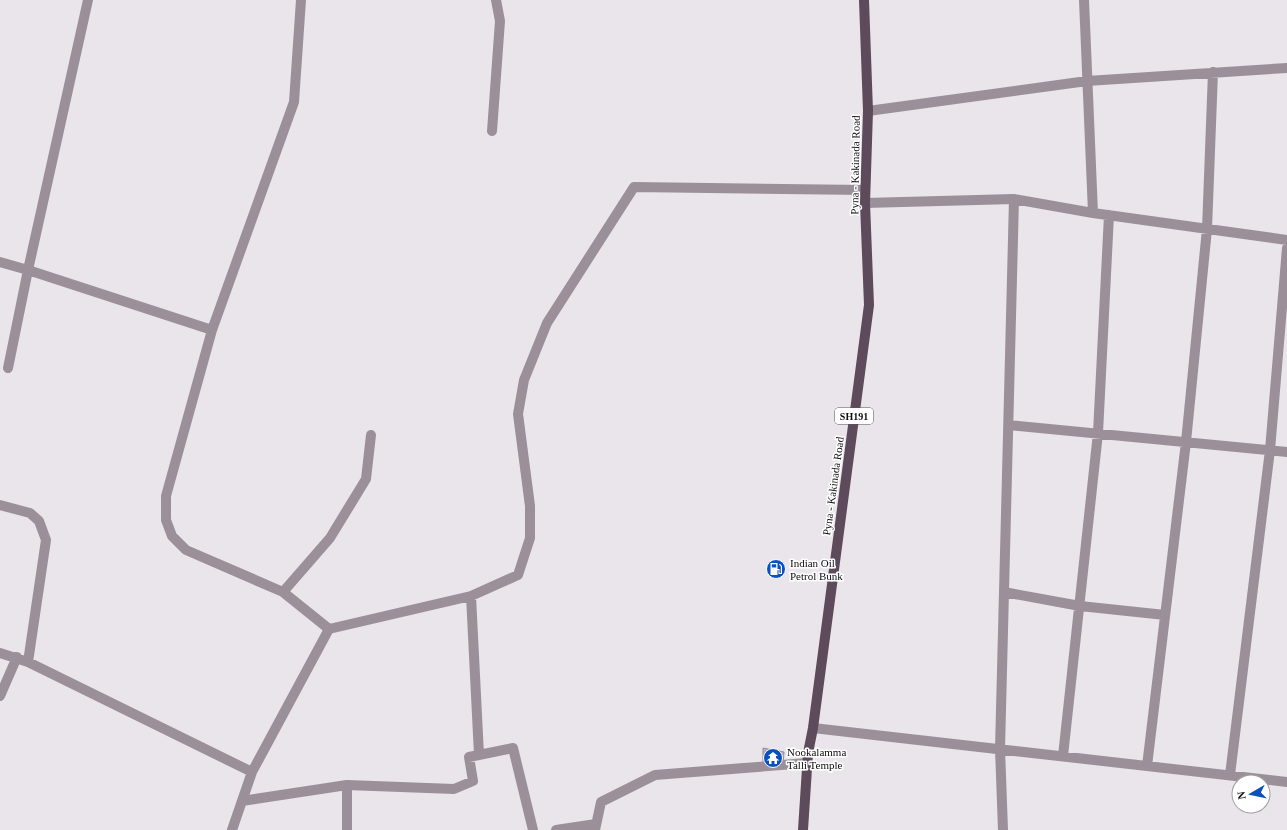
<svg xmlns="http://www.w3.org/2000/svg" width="1287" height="830" viewBox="0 0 1287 830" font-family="'Times New Roman',serif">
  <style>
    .building { fill: #bdaac5; stroke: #939095 }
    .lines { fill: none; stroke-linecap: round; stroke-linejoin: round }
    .minor { stroke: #9b909a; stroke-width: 10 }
    .major { stroke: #5d4a5b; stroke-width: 10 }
    .labels { text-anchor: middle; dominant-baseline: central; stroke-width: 3; stroke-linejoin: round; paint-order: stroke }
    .shield { fill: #fff; stroke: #565556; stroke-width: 1 }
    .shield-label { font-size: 10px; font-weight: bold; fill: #0d0c0e }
    .street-label { font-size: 11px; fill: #0d0c0e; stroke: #fff }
    .poi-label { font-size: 11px; fill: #0d0c0e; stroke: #fff; text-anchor: start }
  </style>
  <rect width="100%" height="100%" fill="#e9e5ea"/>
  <path class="building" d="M763,748L784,752L783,765L763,763Z"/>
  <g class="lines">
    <path class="minor" d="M88,0L28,270L212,330
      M1084,0L1093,213L1287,240
      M868,111L1087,81L1287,68
      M492,131L500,21L496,0
      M1014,199L1093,213
      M865,203L1014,199L1000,749L1003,830
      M0,262L28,270L8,368
      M1009,425L1287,452
      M0,505L30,513L39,521L46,540L28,662
      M283,592L330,538L366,479L371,435
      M1004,592L1080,606L1165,615
      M471,596L479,755
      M329,629L471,596L518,575L530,538V506L518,414L524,380L547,323L634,187L865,190
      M0,653L28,662L252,772
      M0,696L17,657
      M813,728L1287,782
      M1063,756L1098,433L1109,215
      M1147,766L1186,442L1207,229L1213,72
      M1230,775L1270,450L1287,248
      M242,801L347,785L454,789L473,781L469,757L513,748L533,830
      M232,830L252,772L329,629L283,592L186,550L172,536L166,520V496L212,330L294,102L301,0
      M347,830V785
      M556,830L596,824
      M595,830L601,802L655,775L807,763"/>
    <path class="major" d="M803,830L808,753L813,728L869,305L865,203L868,111L864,0"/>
  </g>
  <defs>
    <g id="fuel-disc" transform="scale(1)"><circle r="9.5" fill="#0b50bb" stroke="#fff"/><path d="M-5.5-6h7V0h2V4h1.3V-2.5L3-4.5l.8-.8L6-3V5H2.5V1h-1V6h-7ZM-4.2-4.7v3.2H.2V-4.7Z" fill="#fff"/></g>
    <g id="temple-disc" transform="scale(1)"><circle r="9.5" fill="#0b50bb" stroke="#fff"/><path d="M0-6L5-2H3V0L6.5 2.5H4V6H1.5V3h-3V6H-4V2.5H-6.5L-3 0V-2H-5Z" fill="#fff"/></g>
  </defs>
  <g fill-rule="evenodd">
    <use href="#fuel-disc" x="776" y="569"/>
    <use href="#temple-disc" x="773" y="758"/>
  </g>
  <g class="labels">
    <rect class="shield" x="835" y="408" width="38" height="16" rx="3"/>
    <g class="shield-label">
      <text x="854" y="416">SH191</text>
    </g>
    <g class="street-label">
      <text transform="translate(855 165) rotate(-89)">Pyna - Kakinada Road</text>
      <text transform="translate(833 486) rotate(-82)">Pyna - Kakinada Road</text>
    </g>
    <g class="poi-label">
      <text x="790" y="563">Indian Oil<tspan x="790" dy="13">Petrol Bunk</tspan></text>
      <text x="787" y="752">Nookalamma<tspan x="787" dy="13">Talli Temple</tspan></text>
    </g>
  </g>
  <g transform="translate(1251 794) rotate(261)"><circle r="19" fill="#ffffff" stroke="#9e9e9f"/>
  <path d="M0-3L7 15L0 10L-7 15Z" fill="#0b50bb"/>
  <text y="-6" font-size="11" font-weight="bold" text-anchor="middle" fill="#0d0c0e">N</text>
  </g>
</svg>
